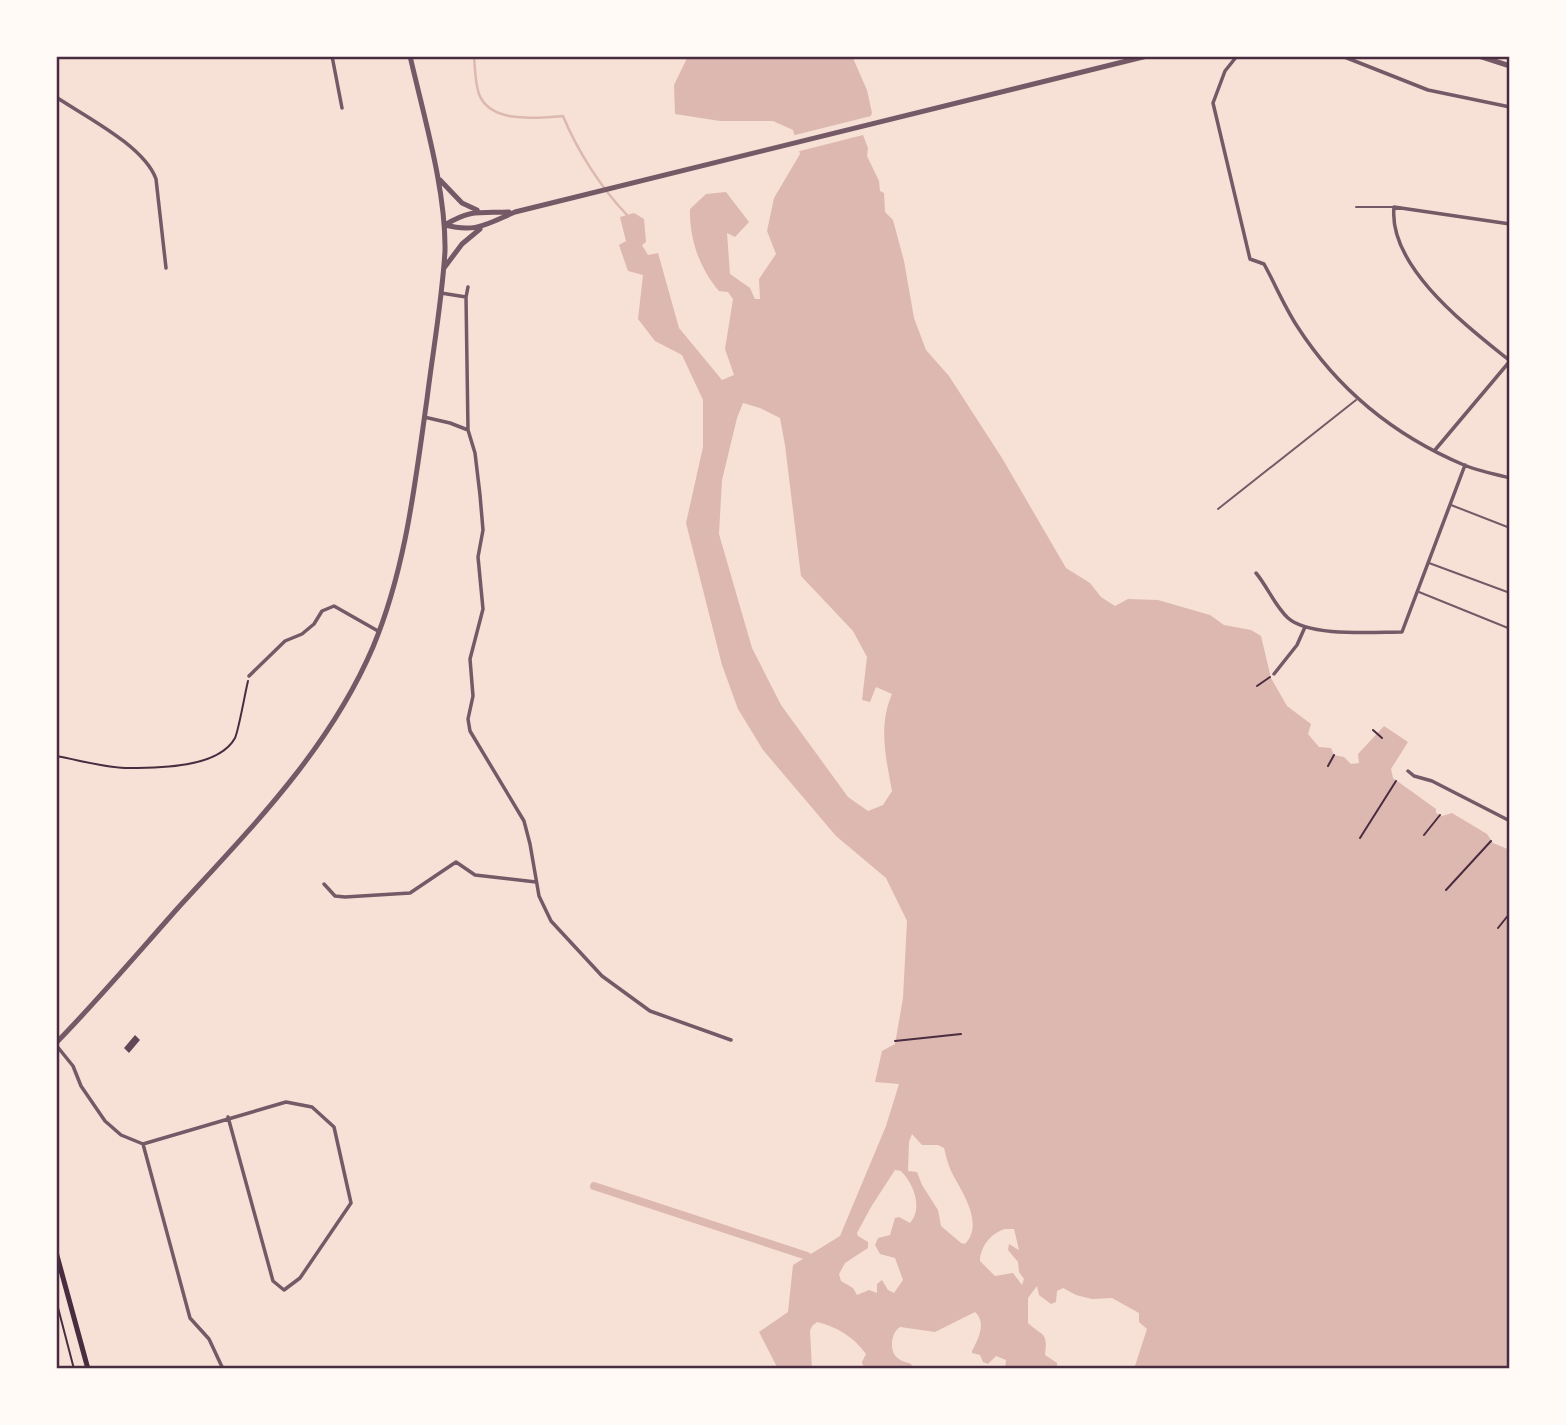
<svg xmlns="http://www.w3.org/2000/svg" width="1566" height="1425" viewBox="0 0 1566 1425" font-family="Cabin,sans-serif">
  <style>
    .water { fill: #dcb8b0; fill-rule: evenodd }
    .pier { fill: #f7e1d7 }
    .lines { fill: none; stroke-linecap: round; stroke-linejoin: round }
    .stream { stroke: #dcb8b0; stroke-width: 2.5 }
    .canal { stroke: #dcb8b0; stroke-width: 8 }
    .building { fill: #644757 }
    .path { stroke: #4a2c40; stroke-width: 2 }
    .service { stroke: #755966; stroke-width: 2 }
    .minor { stroke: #755966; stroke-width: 3.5 }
    .tertiary { stroke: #755966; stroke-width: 5 }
    .secondary { stroke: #4a2c40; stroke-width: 5 }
    .neatline { fill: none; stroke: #4a2c40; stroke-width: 2.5 }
  </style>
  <rect width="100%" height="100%" fill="#f7e1d7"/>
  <path class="water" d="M688,56H852L867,90L872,113L863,135L868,148L867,156L879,181L880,191L884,193L885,212L893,220L904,261L914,318L926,350L949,376L1002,458L1066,568L1090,583L1101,597L1115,606L1128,599L1158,600L1210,615L1224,625L1251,630L1261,636L1271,678L1287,706L1311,724L1308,734L1319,747L1331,748L1334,755L1344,757L1351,764L1359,763L1358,754L1384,726L1408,742L1391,769L1393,778L1436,809V813L1442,816L1452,813L1487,834L1493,843L1510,850V1369H1134L1147,1329L1139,1322V1313L1112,1298L1092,1299L1076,1295L1063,1288L1057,1291L1056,1302L1051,1304L1039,1295L1037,1286L1028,1298V1323C1043,1337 1048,1331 1045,1355L1057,1363V1367L1054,1369H1005L1006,1360L996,1356L988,1364L983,1362L980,1355L972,1353V1351C978,1339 987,1323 975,1312L935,1332L900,1327C891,1332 888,1353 899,1359C902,1362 907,1362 911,1364L914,1369H864L862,1362L866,1354C854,1337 837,1327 817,1322L812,1326L810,1331L812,1369H778L759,1332L788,1312L793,1265L840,1236L886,1126L899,1084L875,1082L882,1051L895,1044L903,998L907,921L886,878L836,836L763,750L738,709L722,665L686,523L703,447V400L682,355L655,341L638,319L643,275L628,271L619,245L626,241L620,217L634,213L644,219L646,242L642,245L648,255L658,253L679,328L722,380L734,375L725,349L733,299L728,292L719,291C700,269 689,239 690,209L706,194L726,192L749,222L735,237L727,233L730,274L750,288L755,299H760L759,279L776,254L767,231L774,198L800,154L793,130L773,121H720L675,114L674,85ZM743,403L760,408L780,418L785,445L801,576L853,631L867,657L862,700L870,702L876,687L892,694C878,726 886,758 892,791L883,805L868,811L848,797L781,705L752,648L719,534L722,480L737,418ZM912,1134L922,1145H938L944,1148C946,1156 948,1164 951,1171C961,1191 985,1223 965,1244L961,1243L941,1226L938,1210L922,1185L917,1172L908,1171L909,1142ZM895,1170L901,1171C914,1184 923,1208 910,1223L899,1217L895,1218L890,1235L878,1238L875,1245L880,1254L895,1258L903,1280L894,1293L888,1290L882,1280L877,1284V1293L869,1290L857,1295L853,1288L841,1281L839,1274L845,1263L868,1248V1242L858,1236L857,1233L871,1207ZM1005,1229H1014L1019,1250L1009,1244L1008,1250L1018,1262L1019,1272L1024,1279L1022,1285L1013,1273L995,1276L980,1261C980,1247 991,1233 1005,1229Z"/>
  <path class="pier" d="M875,115L867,134L796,152L791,136Z"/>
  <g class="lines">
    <path class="stream" d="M474,56C475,68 475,83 479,94C490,124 538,118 563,116C577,150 601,188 627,215"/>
    <path class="canal" d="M594,1186L807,1256"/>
  </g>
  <path class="building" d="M135,1035L140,1040L129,1053L124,1048Z"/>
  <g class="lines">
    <path class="path" d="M1257,686L1270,677
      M1373,730L1382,738
      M56,756C79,760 102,767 125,768C155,768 218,769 235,738C239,729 245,693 248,681
      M1328,766L1334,755
      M1424,835L1440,815
      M1360,838L1396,781
      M1446,890L1491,841
      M1498,928L1510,913
      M895,1041L961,1034
      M56,1300L74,1369"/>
    <path class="service" d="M1356,207H1394
      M1451,505L1510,528
      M1218,509L1356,400
      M1429,563L1510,593
      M1419,592L1508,628L1510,623"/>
    <path class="minor" d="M332,56L342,108
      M1237,56L1225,71L1213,103L1250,259L1264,264C1275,284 1284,306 1297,326C1338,390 1393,435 1464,465C1478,471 1495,474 1510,478
      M1342,56L1428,90L1510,107
      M56,97C86,117 144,146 156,179L166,268
      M1510,224L1394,207C1388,267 1468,327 1510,361
      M441,293L466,297
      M424,417L450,423L468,430L475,453L480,495L483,530L478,557L483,609L470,659L473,696L468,719L470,731L524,821L530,844L539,896L551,921L602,976L650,1011L731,1040
      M468,430L466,297L468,287
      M1435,450L1510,361
      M1256,573C1267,586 1275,606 1288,618C1309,637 1373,632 1402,632L1465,465
      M1274,674L1297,645L1305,627
      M249,676L285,641L302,634L314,624L322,611L334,606L378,631
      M1408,771L1414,776L1432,781L1510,821
      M324,884L335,896L345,897L410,893L456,862L475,875L536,882
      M56,1045L73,1066L81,1086L105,1121L121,1135L143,1144L286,1102L312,1107L334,1127L351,1203L300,1278L284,1290L273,1281L228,1117
      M143,1144L190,1318L209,1339L223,1369"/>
    <path class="tertiary" d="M1479,56L1510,66
      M1509,56H1510
      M440,180L462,203L477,210
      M445,225C476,233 487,224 515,212L1147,56
      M445,225C471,209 480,213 509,212
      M444,268L462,244L480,229
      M56,1043C98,1000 137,954 177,909C251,828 329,750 373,647C406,568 415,483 427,399C433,350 442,301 445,251C446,190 424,117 410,56"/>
    <path class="secondary" d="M56,1252L88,1369"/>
  </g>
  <rect width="1566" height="1425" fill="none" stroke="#fffaf5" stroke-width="116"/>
  <rect x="58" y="58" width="1450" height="1309" class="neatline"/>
</svg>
